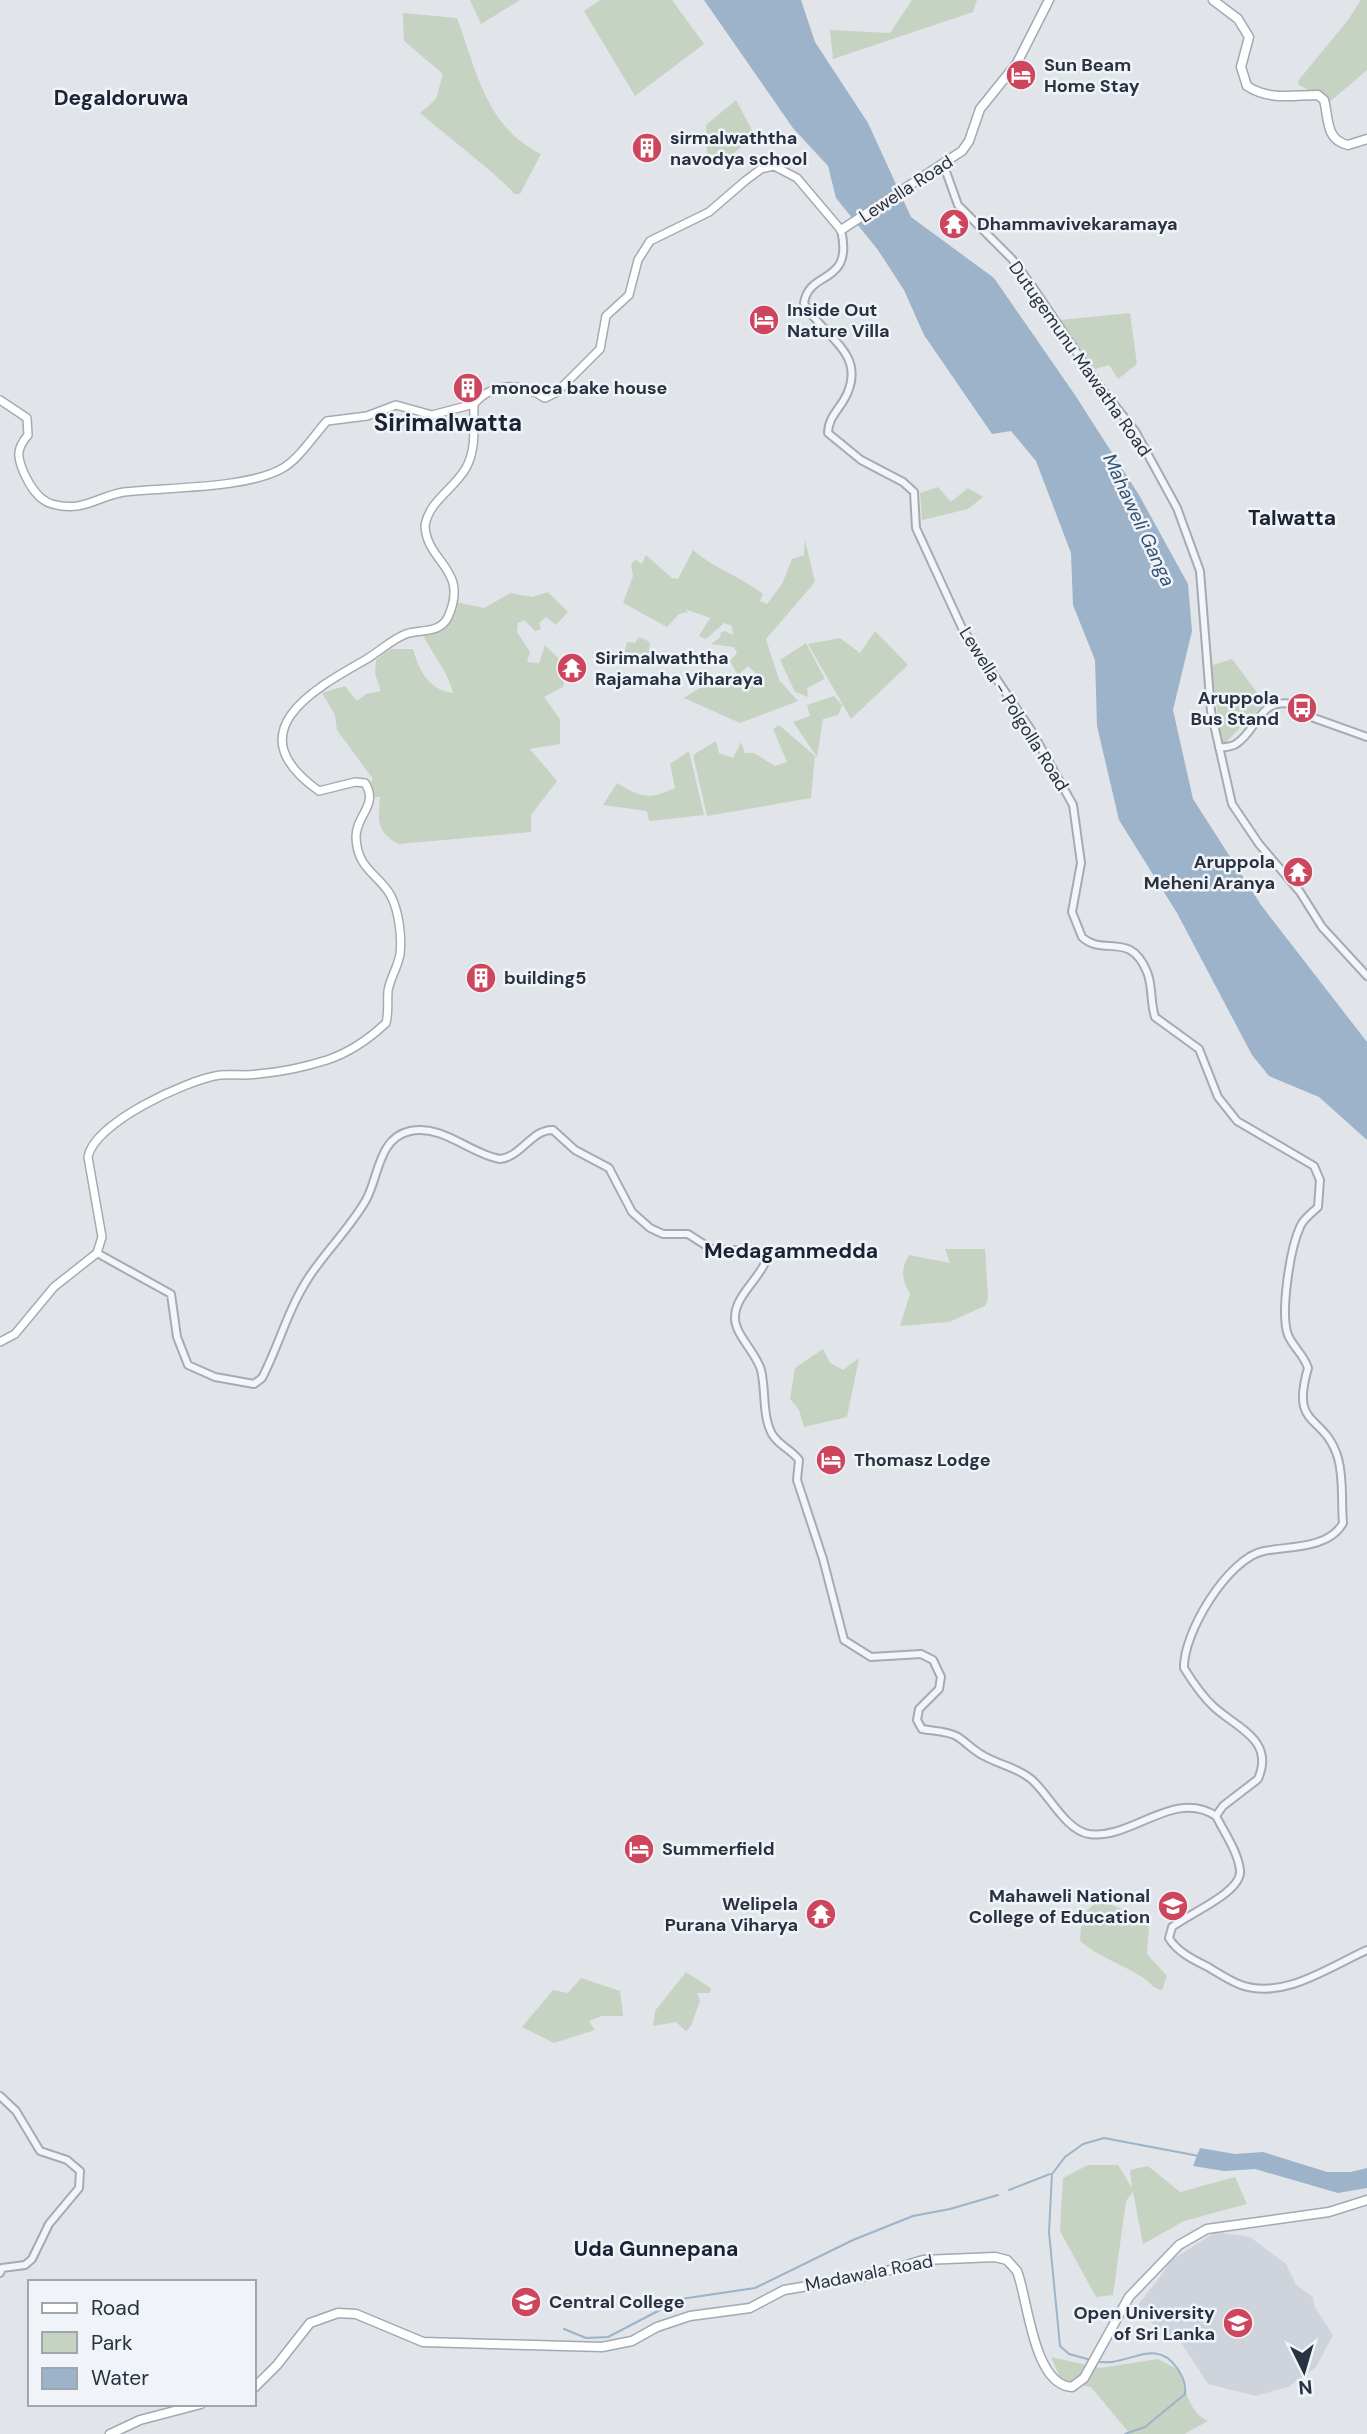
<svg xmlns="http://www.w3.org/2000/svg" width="1367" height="2434" viewBox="0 0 1367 2434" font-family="'DM Sans',sans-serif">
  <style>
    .built { fill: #cfd3db }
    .green { fill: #c6d3c2 }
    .water { fill: #9cb3c9 }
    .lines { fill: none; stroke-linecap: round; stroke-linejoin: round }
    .stream { stroke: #9cb3c9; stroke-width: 2 }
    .tertiary-casing { stroke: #a6abb3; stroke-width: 10 }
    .secondary-casing { stroke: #a6abb3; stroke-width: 10 }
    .primary-casing { stroke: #a0a9b5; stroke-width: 11 }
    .tertiary { stroke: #f3f5f8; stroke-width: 6 }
    .secondary { stroke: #fff; stroke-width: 7 }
    .primary { stroke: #fff; stroke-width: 8 }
    .labels { text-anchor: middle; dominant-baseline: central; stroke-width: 5; stroke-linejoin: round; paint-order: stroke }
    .poi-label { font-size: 18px; font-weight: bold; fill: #293241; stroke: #f0f3f7; text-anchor: start }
    .street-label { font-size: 18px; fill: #293241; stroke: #f0f3f7 }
    .water-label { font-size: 19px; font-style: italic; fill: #335275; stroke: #f0f3f7 }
    .quarter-label { font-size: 21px; font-weight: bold; fill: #1b2332; stroke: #f0f3f7 }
    .district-label { font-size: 24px; font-weight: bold; fill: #1b2332; stroke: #f0f3f7 }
  </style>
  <rect width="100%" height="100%" fill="#e1e4e9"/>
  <path class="built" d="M1216,2232L1250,2237L1286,2264L1296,2285L1313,2297L1314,2306L1333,2335L1316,2367L1288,2387L1256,2396L1208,2384L1180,2341L1133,2311L1161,2276L1170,2261Z"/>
  <path class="green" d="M470,0H520L481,24Z
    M600,0H672L704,44L635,96L584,11Z
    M912,0H977L973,12L833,59L830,30L890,33Z
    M1361,0H1367V70L1326,105L1322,97L1299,85L1298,81L1348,20Z
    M403,13L457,18C477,72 486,127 541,154L520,194H514C509,184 435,126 420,113L436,99L443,74L404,41Z
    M736,100L754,134L730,157L707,154L706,125Z
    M1130,313L1137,364L1118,379L1109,365L1095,369L1060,320Z
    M938,487L951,502L968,488L983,497L968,509L922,520L920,493Z
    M805,540L815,582L766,639L779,680L798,701L740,723L684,698C704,683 724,678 749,686L759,676L748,666L738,675L730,661L737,653L734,647L711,644L721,637L720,633L725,631L733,635L732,626L724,623L706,639L699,636L710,618L685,609L688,612L679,614L667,627L623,603L633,576L631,564L636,560L642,564L646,555L672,578L678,579L693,550C715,569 741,577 763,594L760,601L767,604L782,584L792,559L804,555Z
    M548,592L568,612L556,625L546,617L539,623L541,629L535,631L524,620L518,623L517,632L530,652L527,662L539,663L545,645L566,666L563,687L544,697L560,719V744L530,749L557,781L531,815V832L399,844C376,832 378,820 380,797H370L366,789L373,779L337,730L335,715L322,693L345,686L357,701L366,694L381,691L375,674L376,660L391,649H413C419,671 429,690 453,693C448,671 432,654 422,633L445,629L456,602L484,608L511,593L532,597Z
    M875,631L908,665L851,719L808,644L840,638L860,653Z
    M639,637L650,642L648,659L639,662L623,660L627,642L635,643Z
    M806,643L825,679L807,688L808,697L795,692L780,660Z
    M1232,659L1265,703L1225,743L1221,741L1212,668L1213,665Z
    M834,696L842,705L838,715L823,719L817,757L793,722L810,716L807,705Z
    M779,725L815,756L811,798L707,816L693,755L716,741L719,753L733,758L741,742L745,753H754L775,766L787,762L773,729Z
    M689,751L704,815L649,821L647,811L603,805L617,783C642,798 649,800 675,788L670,764Z
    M945,1249H985L988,1299L985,1306L949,1322L900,1326L910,1294C902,1280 900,1269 909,1255L950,1263Z
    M823,1349L830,1363L843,1370L859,1358L847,1417L804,1427L799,1410L790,1399L795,1368Z
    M1099,1900L1142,1917L1149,1928L1147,1954L1167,1976L1162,1990C1153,1989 1148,1980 1139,1975C1119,1963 1099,1957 1080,1941L1082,1915Z
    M686,1972L711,1988L710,1993H697L700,2001L691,2026L686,2031L676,2022L653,2026L655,2011Z
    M581,1978L620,1991L623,2016H602L589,2021L595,2030L554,2043L522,2027L553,1990L568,1993Z
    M1088,2165H1118L1132,2188L1130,2170L1148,2166L1180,2192L1235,2177L1247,2204L1184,2221L1143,2244L1133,2192L1126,2201L1113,2295L1096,2297L1060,2231L1063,2178Z
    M1051,2357L1100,2368L1158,2359L1179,2370C1185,2388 1189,2413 1208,2421L1184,2434H1130L1091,2387L1062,2382Z"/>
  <path class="water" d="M704,0H801L815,42L868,123L911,217L994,278L1075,395L1139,495L1188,584L1192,631L1173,710L1193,799L1261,905L1367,1042V1140L1319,1097L1269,1076L1252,1055L1177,913L1119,820L1097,726L1095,660L1073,605L1071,553L1036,461L1011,431L992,434L924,335L904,290L878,250L836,198L828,166L793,128Z
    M1200,2148L1235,2154L1263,2152L1327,2172H1351L1367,2168V2188L1338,2193L1255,2169L1224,2171L1193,2166Z"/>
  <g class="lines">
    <path class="stream" d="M1009,2190L1050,2174
      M564,2329L586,2338L608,2337L681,2299L755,2288L853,2240L913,2216L950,2209L998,2195
      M1091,2360L1069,2354L1060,2346L1049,2232L1052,2174L1065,2157L1083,2144L1104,2138L1199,2156
      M1096,2361C1125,2369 1155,2335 1177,2368C1183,2377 1186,2384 1185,2394L1145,2427L1125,2434"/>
    <g class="tertiary-casing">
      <path id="tertiary" d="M944,166L958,205L1012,259L1032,286L1098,384L1135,431L1177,508L1200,571L1211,711L1232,804L1259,844L1300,892L1322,927L1367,976
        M841,230C854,286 809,269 804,303C819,333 863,350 849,389C844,406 828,415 828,433L861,460L903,482L914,492L916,528L962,628L1031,730L1073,805L1081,863L1072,912L1082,937C1103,957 1130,930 1147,972C1153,986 1150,1002 1155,1017L1199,1049L1218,1097L1237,1121L1314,1166L1320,1180L1318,1207C1312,1213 1303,1219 1300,1227C1290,1249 1280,1313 1288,1335C1293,1347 1304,1355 1308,1368C1290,1430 1324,1412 1338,1458C1344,1480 1341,1501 1343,1523C1329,1549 1289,1546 1264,1551C1228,1558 1183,1633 1184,1668C1192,1681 1202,1696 1214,1707C1237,1728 1275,1740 1258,1779L1223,1806L1216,1816
        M1219,748C1224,747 1232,747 1236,744C1258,730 1258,698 1292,704L1300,713L1367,737
        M97,1253L171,1294L177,1337L188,1365L215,1377L254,1384L262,1378C279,1345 288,1309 309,1277C326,1251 350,1228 366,1200C379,1177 378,1138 410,1131C443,1124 470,1154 500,1159C521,1157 532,1129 553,1130L575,1150L609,1168L632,1212L650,1228L663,1234H688L713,1250H756L768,1256C762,1277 735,1295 735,1317C734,1334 756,1352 761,1370C766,1390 762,1416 772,1434C778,1445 792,1450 799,1460L797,1480L823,1559L844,1640L871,1657L921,1654L933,1660L941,1677L939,1689L919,1709L917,1720L922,1729C933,1731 949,1731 958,1737C967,1743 974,1751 984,1756C1000,1765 1016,1767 1031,1779C1049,1794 1065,1830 1089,1834C1132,1840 1174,1788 1216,1816
        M1216,1816C1224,1832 1238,1852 1240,1870C1243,1892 1188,1914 1172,1927L1169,1938C1177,1952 1194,1960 1208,1967C1218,1973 1230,1981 1241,1985C1284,2000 1329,1967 1367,1950
        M0,2096L16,2111L40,2151L67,2160L80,2171L79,2188L49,2224L32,2259L25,2265L2,2268L0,2273"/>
    </g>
    <g class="secondary-casing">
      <path id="secondary" d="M0,400L27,418L28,435C16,449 17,457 24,473C30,486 38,500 52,504C83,513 98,496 124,492C167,487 247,489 283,468C299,459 314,435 327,421L367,416L396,405L432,415L474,404
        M0,1342L15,1334L54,1287L97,1253L102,1237L88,1157C94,1123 186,1080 220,1075C233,1074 246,1076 258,1074C281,1072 305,1067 327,1060C348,1053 370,1038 386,1023C389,1012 387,1002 388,991C390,978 398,967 400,954C402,937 399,912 391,896C379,874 357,870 356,837C356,815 379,805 365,783L355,782L319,791C237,733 310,691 365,660C379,652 392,639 406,634C420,629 440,634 448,617C470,568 426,563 425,525C430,500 454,489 466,468C477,448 473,426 474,404C494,381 522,383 545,398L557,392L600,349L606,316L629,295L638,260L650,241L709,212L745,181L761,169L774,166L797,178L841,230"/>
    </g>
    <g class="primary-casing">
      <path id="primary" d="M1213,0L1238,19L1249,37L1241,67L1247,86C1270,101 1293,95 1318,95L1324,100C1329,118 1325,140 1348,145L1367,139
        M841,230L962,151L969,141L980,109L1017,63L1049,0
        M254,2388L277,2365L310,2323L338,2313L356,2314L423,2342L602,2347L632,2341L657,2327L690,2316L750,2308L784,2290L874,2275L923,2260L995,2257L1007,2260L1017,2271C1028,2299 1033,2385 1072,2387L1084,2378L1129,2297L1179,2245L1207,2229L1329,2212L1367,2200
        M110,2434L140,2420L201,2404"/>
    </g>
    <use href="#tertiary" class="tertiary"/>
    <use href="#secondary" class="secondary"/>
    <use href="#primary" class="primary"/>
  </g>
  <defs>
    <g id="hotel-disc" transform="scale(1.575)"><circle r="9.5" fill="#ce465d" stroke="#f0f3f7"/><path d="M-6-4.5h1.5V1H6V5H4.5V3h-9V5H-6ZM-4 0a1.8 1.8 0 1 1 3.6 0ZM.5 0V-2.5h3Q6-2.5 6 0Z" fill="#fff"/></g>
    <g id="building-disc" transform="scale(1.575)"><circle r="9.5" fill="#ce465d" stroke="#f0f3f7"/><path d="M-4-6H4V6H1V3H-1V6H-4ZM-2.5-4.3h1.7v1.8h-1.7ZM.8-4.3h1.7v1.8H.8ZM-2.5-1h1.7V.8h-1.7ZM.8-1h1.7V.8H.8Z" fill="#fff"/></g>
    <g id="temple-disc" transform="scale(1.575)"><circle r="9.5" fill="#ce465d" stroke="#f0f3f7"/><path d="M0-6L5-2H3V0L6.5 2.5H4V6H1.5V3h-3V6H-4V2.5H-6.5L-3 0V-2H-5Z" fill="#fff"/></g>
    <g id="bus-disc" transform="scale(1.575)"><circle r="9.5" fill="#ce465d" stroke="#f0f3f7"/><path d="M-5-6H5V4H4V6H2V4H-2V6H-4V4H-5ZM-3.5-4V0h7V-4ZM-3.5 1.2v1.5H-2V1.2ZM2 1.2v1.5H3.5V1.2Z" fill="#fff"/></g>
    <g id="university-disc" transform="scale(1.575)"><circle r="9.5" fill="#ce465d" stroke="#f0f3f7"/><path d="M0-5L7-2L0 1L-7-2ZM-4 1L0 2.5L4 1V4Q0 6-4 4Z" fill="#fff"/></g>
    <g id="school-disc" transform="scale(1.575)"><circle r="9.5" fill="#ce465d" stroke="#f0f3f7"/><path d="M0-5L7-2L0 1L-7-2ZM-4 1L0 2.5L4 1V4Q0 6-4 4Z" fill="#fff"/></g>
  </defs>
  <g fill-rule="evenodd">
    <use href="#hotel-disc" x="1021" y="75"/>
    <use href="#building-disc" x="647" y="148"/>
    <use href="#temple-disc" x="954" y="224"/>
    <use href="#hotel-disc" x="764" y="320"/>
    <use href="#building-disc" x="468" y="388"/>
    <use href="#temple-disc" x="572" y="668"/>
    <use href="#bus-disc" x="1302" y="708"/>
    <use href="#temple-disc" x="1298" y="872"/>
    <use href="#building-disc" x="481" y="978"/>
    <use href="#hotel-disc" x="831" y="1460"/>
    <use href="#hotel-disc" x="639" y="1849"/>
    <use href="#university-disc" x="1173" y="1906"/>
    <use href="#temple-disc" x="821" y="1914"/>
    <use href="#school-disc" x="526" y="2302"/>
    <use href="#university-disc" x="1238" y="2323"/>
  </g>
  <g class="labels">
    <g class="poi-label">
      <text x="1044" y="65">Sun Beam<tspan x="1044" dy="21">Home Stay</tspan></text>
      <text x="670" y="138">sirmalwaththa<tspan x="670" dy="21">navodya school</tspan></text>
      <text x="977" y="224">Dhammavivekaramaya</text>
      <text x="787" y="310">Inside Out<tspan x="787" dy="21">Nature Villa</tspan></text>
      <text x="491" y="388">monoca bake house</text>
      <text x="595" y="658">Sirimalwaththa<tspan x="595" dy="21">Rajamaha Viharaya</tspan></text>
      <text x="1279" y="698" text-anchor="end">Aruppola<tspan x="1279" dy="21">Bus Stand</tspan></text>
      <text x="1275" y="862" text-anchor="end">Aruppola<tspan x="1275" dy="21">Meheni Aranya</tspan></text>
      <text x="504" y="978">building5</text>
      <text x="854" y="1460">Thomasz Lodge</text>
      <text x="662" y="1849">Summerfield</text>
      <text x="1150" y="1896" text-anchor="end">Mahaweli National<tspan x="1150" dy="21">College of Education</tspan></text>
      <text x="798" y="1904" text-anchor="end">Welipela<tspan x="798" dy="21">Purana Viharya</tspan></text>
      <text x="549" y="2302">Central College</text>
      <text x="1215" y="2313" text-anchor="end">Open University<tspan x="1215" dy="21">of Sri Lanka</tspan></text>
    </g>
    <g class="street-label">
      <text transform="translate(906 189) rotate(-33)">Lewella Road</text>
      <text transform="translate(1080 359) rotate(55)">Dutugemunu Mawatha Road</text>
      <text transform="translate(1014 709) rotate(58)">Lewella - Polgolla Road</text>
      <text transform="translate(869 2273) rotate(-11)">Madawala Road</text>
    </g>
    <g class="water-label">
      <text transform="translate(1139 520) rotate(65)">Mahaweli Ganga</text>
    </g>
    <g class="quarter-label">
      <text x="121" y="98">Degaldoruwa</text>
      <text x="1292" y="518">Talwatta</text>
      <text x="791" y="1251">Medagammedda</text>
      <text x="656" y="2249">Uda Gunnepana</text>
    </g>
    <g class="district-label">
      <text x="448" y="422">Sirimalwatta</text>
    </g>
  </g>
  <rect x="28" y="2280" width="228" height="126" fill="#f0f3f7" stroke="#a0a6ae" stroke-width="2"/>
  <rect x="42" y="2303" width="35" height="10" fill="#ffffff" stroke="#a0a6ae" stroke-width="2"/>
  <text x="91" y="2315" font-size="21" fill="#293241">Road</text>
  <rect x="42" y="2332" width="35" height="21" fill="#c6d3c2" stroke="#a0a6ae" stroke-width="2"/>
  <text x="91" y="2350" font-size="21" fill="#293241">Park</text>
  <rect x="42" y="2368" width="35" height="21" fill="#9cb3c9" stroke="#a0a6ae" stroke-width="2"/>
  <text x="91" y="2385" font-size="21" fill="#293241">Water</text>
  <g transform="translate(1304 2371) rotate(175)" stroke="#f0f3f7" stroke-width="5" paint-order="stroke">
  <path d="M0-5L12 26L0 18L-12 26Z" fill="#293241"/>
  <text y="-10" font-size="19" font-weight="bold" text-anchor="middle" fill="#293241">N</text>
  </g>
</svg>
